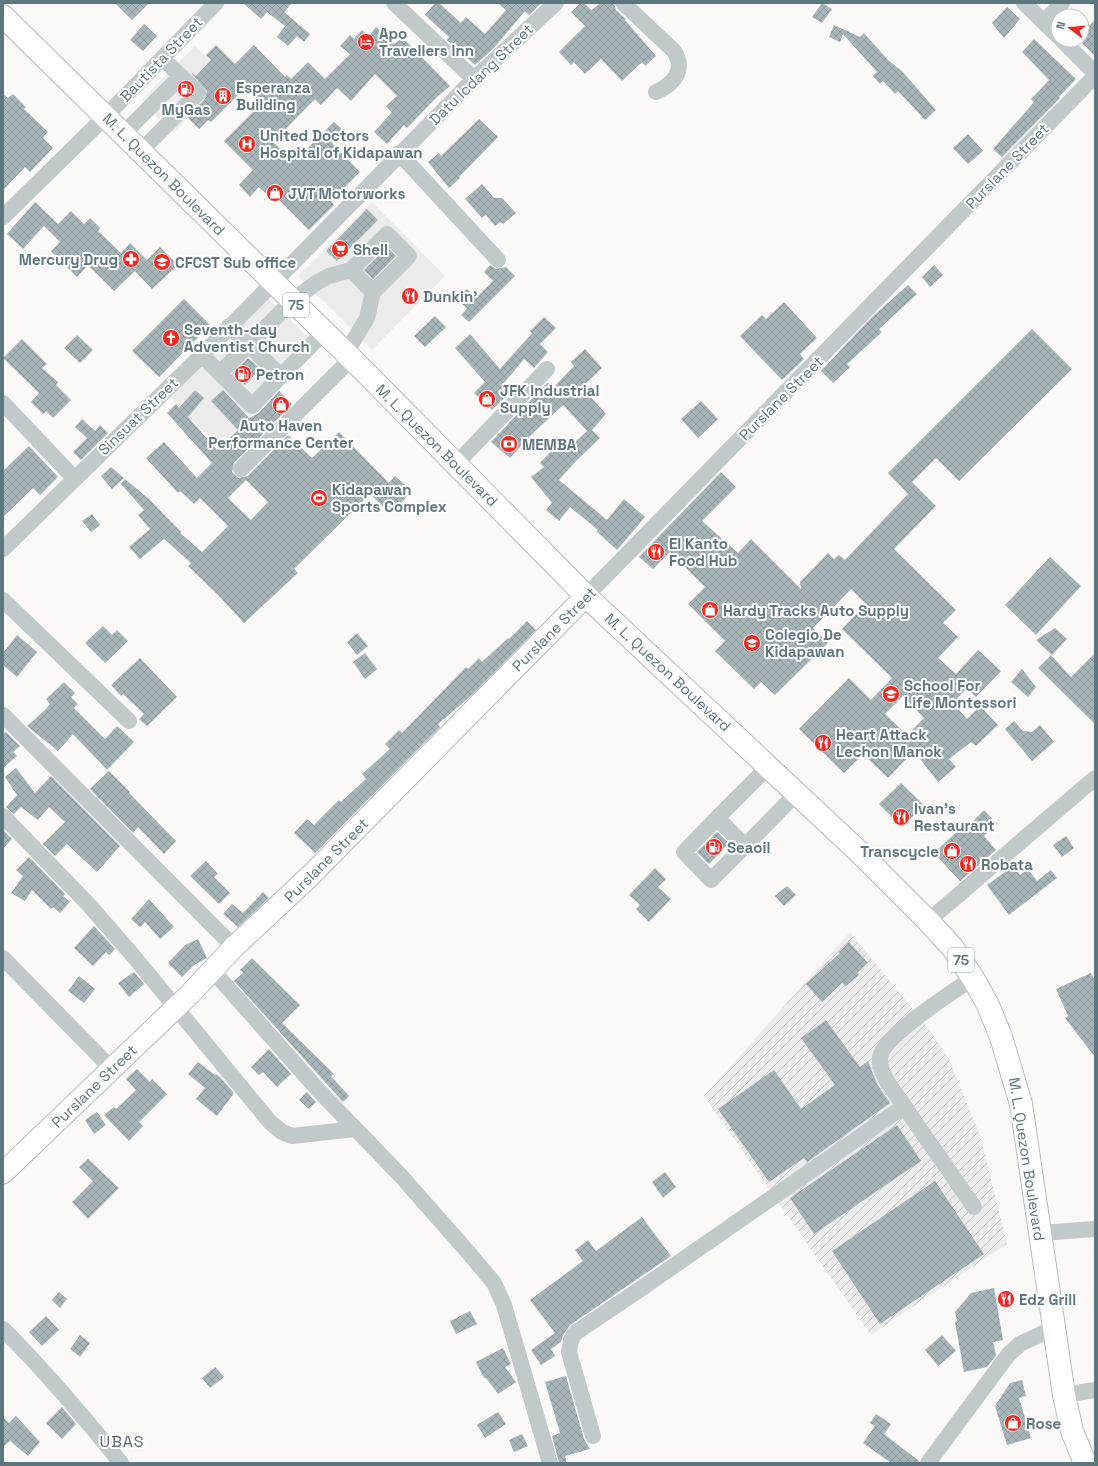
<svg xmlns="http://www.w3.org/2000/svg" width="1098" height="1466" viewBox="0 0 1098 1466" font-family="'Space Grotesk',sans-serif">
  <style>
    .built { fill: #eaebea }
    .industrial { fill: url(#industrial-furrows) }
    .building { fill: url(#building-cross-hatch); fill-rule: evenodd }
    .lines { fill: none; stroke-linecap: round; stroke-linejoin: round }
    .major-casing { stroke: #b5bdbf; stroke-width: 23 }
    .highway-casing { stroke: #b5bcbe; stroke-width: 24 }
    .minor { stroke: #c2c9cb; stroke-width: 16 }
    .major { stroke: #fff; stroke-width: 21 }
    .highway { stroke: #fff; stroke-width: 22 }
    .labels { text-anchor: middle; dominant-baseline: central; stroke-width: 4; stroke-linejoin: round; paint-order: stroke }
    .shield { fill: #fff; stroke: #8e9fa5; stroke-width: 1 }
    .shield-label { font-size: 14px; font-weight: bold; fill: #5e767e }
    .poi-label { font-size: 15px; font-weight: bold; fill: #5e767e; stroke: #fff; text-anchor: start }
    .street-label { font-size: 15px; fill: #5e767e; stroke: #fff }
    .neighbourhood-label { font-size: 16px; letter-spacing: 1px; fill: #55686f; stroke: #fff }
  </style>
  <defs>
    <pattern id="industrial-furrows" width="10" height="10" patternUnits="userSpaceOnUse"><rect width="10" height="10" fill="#eaebea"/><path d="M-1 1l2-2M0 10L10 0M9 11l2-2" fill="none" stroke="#c1c3c3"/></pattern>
    <pattern id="building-cross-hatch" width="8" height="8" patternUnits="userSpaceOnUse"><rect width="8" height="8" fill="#a8b6b9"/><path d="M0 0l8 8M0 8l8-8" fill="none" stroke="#8c999c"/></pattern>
  </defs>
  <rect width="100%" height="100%" fill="#faf9f7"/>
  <path class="built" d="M195,46L227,77L173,133L141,101Z
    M372,202L445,276L372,350L298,276Z
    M265,295L317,347L219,447L167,394Z"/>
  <path class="industrial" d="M850,932L929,1029L949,1059L981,1138L1007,1244L871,1335L704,1096Z"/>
  <path class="building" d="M115,3H149L132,20Z
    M243,3H292L284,12L310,34L304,42L297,36L288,46L277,37L285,26L267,12L261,19Z
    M435,3H439L461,23L466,17L485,34L506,10L498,3H541L529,15L525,11L493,49L475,65L447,40L449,37L425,15Z
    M581,3H584L591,10L601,3H614L616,10L626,19L625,20L656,56L645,66L642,62L622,81L601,59L585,74L574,62L571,65L559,52L585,26L571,12Z
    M822,3L832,9L822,23L812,17Z
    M1007,7L1020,19L1004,38L992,23Z
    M1095,20V56L1082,43V33Z
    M144,24L157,36L143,51L130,40Z
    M834,25L860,37L864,33L889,61L902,71L936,110L925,120L898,91L895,94L883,81L880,84L873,76L877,72L843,34L840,42L829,37Z
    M376,27L395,44L402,37L450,86L436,98L407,128L404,125L387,144L374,132L392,112L386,106L397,96L375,74L351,101L337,88L321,105L315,99L273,142L290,158L299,149L303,153L334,122L344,131L332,143L360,172L331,201L334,205L309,230L277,198L274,201L259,187L250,197L239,185L253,170L224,141L258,107L257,106L262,101L247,86L211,122L208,120L199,129L188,118L205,99L207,91L191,73L196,76L211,60L206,55L216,45L235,64L254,45L285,77L287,75L291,79L308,62L325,79L350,54L340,46L350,35L354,39L362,30L369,36Z
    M1034,39L1076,79L1059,97L1060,98L1002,157L993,149L1034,102L1031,99L1049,80L1022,52Z
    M3,94L8,98L13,94L26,107L24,109L48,132L43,138L53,148L30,172L25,167L3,190Z
    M479,119L498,137L459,177L460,178L449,188L428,162L439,153L441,156Z
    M968,134L983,151L968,164L953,148Z
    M482,184L494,198H502L516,213L503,224L500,222L495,226L486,215L482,218L465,199Z
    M35,202L58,224L71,211L84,224L90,218L100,228L98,231L121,253L130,243L147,260L160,247L178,265L152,289L135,271L114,291L88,265L77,277L51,251L60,242L44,226L23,249L7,234Z
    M367,209L378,220L337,261L326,251Z
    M387,247L396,256L373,279L364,270Z
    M490,265L496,269L506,267L515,276L469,322L461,315L467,309L457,299L467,289L476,298L493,281L484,272Z
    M934,265L943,275L930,287L922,277Z
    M908,285L917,294L879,329L882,332L847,364L850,367L833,383L821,371L871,318Z
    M184,299L210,325L159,377L132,351Z
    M784,302L817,338L800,354L804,359L782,380L740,336L762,315L766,319Z
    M435,316L446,327L425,347L414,336Z
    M544,317L556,328L540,344L548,352L534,368L524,359L504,383L512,391L492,410L474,393L485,382L455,348L470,334L500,369L532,333L530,331Z
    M1032,329L1072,369L959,481L936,458L912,482L936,506L894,549L956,610L943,623L958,637L938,658L956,674L978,650L1001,671L976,697L967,688L953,703L967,719L980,706L998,725L976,746L971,742L949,759L956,767L938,782L914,751L888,778L863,754L844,773L799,729L849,678L871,700L892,678L842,629L866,604L851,589L813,628L828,643L775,695L761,682L754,689L715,651L725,641L688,604L705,587L670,552L653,569L639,557L721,472L736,487L702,521L738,553L751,539L801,589L800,582L828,553L834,559L839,555L845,560L908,494L888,473ZM903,696L924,718L907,735L885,714Z
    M77,335L93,350L80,363L64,348Z
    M22,339L47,364L42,368L58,382L56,385L71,400L53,418L46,411L43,414L31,402L39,393L3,358Z
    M585,349L602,368L582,387L606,414L592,430L600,438L576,461L559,480L607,520L624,499L645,517L617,550L597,532L598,530L570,507L559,521L546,510L552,503L531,477L544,467L540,463L558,444L565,451L587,431L563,405L529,437L510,458L491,442L547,383H551L554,387L574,366L571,362Z
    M248,358L260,369L245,385L233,373Z
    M195,390L204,398L188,417L217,450L238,430L211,401L223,390L249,418L259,413L279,391L292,404L234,463L232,472L238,478L248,476L288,435L312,458L339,432L389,483L395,476L412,491L391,514L370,494L294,569L298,573L244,623L217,594L188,566L191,563L164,539L140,559L129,547L150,529L138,515L144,510L121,484L125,479L150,500L181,532L180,533L202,552L228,526L200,498L194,504L180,491L178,493L146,458L164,442L197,478L212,463L167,413L176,404L179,408ZM246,480L268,502L251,520L228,498Z
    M701,401L718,419L698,438L681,419Z
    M82,419L95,431L100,425L108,433L81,460L73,452L87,438L75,427Z
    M29,446L58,477L40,495L33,488L3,517V471Z
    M111,467L124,478L112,489L101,476Z
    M92,514L100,525L91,532L82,521Z
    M1050,557L1081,586L1036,635L1005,605Z
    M527,621L536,630L472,695L438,724L440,727L315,853L294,833L307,819L314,825L339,800L341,802L366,779L362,774L390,749L385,744L399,730L402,733L466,667L468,669L479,658L482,662L508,638L509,639Z
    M103,626L112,635L117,630L128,641L105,663L85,643Z
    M1055,628L1067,639L1052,655L1036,640Z
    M357,633L368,646L357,655L347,642Z
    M17,635L37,652L17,677L3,665V653Z
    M365,653L377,669L365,679L353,662Z
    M1095,653V724L1038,668L1051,655L1071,677Z
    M140,658L177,697L147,726L139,719L144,714L123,694L121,696L111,685Z
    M1022,669L1036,687L1028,697L1011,682Z
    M64,682L75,693L71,697L78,704L74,708L105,739L117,726L134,742L107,770L73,734L58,751L27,726L45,710L50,704L46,699Z
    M1014,721L1023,731L1032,732L1040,725L1054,742L1032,761L1005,729Z
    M6,732L20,746L13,752L17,756L3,768V734Z
    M16,768L35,793L51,776L120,846L97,872L67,844L55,856L43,844L65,822L49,807L38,820L21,807L14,814L6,807L17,795L5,777Z
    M109,771L130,792L129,793L176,841L164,854L138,827L133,833L90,789Z
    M901,783L924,805L902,827L879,804Z
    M984,810L997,824L984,836L996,850L960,881L934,853L963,826L965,829Z
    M3,830L12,839L3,849Z
    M717,832L729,843L709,864L697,852Z
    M1066,836L1074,848L1062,857L1053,845Z
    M29,857L65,894L63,896L70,902L60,913L53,907L51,909L32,890L25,901L11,893L23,876L16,870Z
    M206,861L218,874L214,877L230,893L219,904L190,876Z
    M1013,866L1020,875L1028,869L1037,881L1051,870L1057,878L1009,915L987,885Z
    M655,868L666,879L658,887L671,899L649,922L636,909L640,905L629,895Z
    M787,886L796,895L784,906L775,896Z
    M263,892L269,898L238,927L223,914L232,904L243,913Z
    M149,899L174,927L160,939L145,922L140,927L131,919Z
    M94,926L115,949L109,955L106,952L93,966L74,948Z
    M198,939L207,958L194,965L182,977L168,963L185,945Z
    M849,942L868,963L857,973L859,975L846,986L842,983L822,1002L806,984L840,953L839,952Z
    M252,958L300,1005L282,1023L334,1074L331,1076L349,1096L343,1102L234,981L243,973L240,970Z
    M134,972L144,984L129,997L118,983Z
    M1091,973L1095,981V1057L1065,1018L1068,1016L1056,989Z
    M79,976L95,989L84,1003L68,991Z
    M826,1020L860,1067L868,1061L877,1084L890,1103L807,1162L804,1158L769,1182L718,1109L774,1070L801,1109L835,1085L801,1038Z
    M269,1049L291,1074L277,1087L263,1072L259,1075L251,1067Z
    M198,1062L215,1075L216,1074L221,1078L234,1093L217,1116L196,1099L205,1088L188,1074Z
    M137,1069L150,1082L152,1079L167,1094L139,1122L143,1126L129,1141L104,1115L114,1107L116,1109L136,1090L126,1079Z
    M307,1092L316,1102L309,1109L299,1100Z
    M97,1112L106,1125L94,1134L85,1120Z
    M897,1125L921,1161L814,1234L790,1198Z
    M88,1159L119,1188L88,1219L72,1202L93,1181L79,1167Z
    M665,1172L676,1187L663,1198L652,1182Z
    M935,1181L984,1254L880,1324L832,1251Z
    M642,1217L671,1256L570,1325L563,1335L561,1342L551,1349L555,1356L541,1365L531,1350L555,1333L530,1300L583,1261L575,1250L588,1240L596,1251Z
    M994,1288L1003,1340L993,1342L996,1355L987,1367L964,1372L955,1322L957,1321L955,1312L971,1293Z
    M59,1292L67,1299L60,1308L52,1300Z
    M470,1311L477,1324L456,1334L450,1321Z
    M46,1316L59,1330L42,1346L29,1332Z
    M80,1335L90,1343L80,1357L70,1349Z
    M942,1335L956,1351L938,1366L925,1350Z
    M503,1348L511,1364L505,1367L516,1382L498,1394L486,1378H484L476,1362Z
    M215,1367L224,1377L210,1388L202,1378Z
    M566,1376L584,1439L590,1449L565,1456L567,1463H559L552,1436L560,1433L545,1382Z
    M1022,1380L1026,1396L1019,1398L1031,1438L1007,1445L995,1406L1010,1383Z
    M62,1407L76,1424L62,1439L46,1423Z
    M498,1412L506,1424L485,1438L477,1425Z
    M876,1414L891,1424L884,1434L919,1461V1463H891L863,1443L875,1426L870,1423Z
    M16,1416L40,1442L28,1456L10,1441L3,1447V1417L9,1423Z
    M522,1434L528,1446L514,1452L509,1440Z"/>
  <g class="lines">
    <g class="major-casing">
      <path id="major" d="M3,1173L190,994L234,947L310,876L586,596"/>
    </g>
    <g class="highway-casing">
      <path id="highway" d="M3,16L366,373L586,596L858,851L928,921L952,947L973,978L988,1005L1001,1037L1021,1104L1064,1395L1072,1431L1085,1463"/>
    </g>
    <path class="minor" d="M394,3L474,79
      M623,3L674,51C686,70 674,84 656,92
      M1024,3L1058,36
      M1044,22L1062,3
      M1062,40L1095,73
      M124,133L181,76
      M141,151L198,93L162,58
      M399,153L498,260
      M3,217L106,116L216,3
      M351,270L373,292
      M229,326L281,376L324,332
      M202,355L252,406L281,376
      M220,373L292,301L316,283L329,276L351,270L387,234L409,256L373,292L367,318L346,353
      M3,403L74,478
      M456,464L547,369
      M241,469L351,359
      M3,549L202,355L474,79L556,3
      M586,596L1095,76
      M3,600L129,721
      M3,715L234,947
      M768,767L717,818L745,846L796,794
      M3,816L90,906L135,958L270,1122L282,1132L292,1136L355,1129
      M717,818L684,852L711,880L745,846
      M928,921L1095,778
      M3,958L112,1069
      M213,971L320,1092L401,1176L468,1252L494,1283L504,1305L550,1463
      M973,978C953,992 884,1035 880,1057C879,1066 883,1073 886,1080L974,1207
      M1040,1233L1095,1229
      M3,1329C45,1371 84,1417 121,1463
      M1064,1395L1095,1390
      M593,1436L569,1352L571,1340L575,1333L639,1290L903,1107
      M928,1463L1008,1355L1020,1344L1054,1328"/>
    <use href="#major" class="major"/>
    <use href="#highway" class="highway"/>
  </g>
  <defs>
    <g id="hotel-disc" transform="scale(0.9)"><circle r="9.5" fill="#f1281f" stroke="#fff"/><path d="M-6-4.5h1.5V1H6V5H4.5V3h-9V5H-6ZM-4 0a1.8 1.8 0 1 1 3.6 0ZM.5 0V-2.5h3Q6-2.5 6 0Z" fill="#fff"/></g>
    <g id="fuel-disc" transform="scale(0.9)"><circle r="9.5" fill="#f1281f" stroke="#fff"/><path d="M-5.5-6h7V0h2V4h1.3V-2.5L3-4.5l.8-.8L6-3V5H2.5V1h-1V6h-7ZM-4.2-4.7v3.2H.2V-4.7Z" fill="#fff"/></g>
    <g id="building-disc" transform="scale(0.9)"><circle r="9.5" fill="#f1281f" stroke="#fff"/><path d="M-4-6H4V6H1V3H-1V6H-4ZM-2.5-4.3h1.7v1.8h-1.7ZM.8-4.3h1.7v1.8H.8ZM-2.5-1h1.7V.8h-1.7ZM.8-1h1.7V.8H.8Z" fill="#fff"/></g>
    <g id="hospital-disc" transform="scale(0.9)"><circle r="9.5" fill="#f1281f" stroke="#fff"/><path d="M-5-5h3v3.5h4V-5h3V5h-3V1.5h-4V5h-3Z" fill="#fff"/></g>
    <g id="shop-disc" transform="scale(0.9)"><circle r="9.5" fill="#f1281f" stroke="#fff"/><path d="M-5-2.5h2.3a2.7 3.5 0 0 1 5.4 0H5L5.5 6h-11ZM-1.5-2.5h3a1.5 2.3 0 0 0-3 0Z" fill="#fff"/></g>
    <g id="supermarket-disc" transform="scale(0.9)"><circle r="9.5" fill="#f1281f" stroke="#fff"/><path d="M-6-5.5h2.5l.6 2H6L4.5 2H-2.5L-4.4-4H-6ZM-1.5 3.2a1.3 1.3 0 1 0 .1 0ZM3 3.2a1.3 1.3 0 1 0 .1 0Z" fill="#fff"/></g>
    <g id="pharmacy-disc" transform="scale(0.9)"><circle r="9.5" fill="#f1281f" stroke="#fff"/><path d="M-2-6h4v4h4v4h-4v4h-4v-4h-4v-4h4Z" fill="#fff"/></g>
    <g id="school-disc" transform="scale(0.9)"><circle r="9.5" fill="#f1281f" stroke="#fff"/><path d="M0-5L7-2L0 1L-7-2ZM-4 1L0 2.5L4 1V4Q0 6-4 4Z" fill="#fff"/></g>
    <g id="restaurant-disc" transform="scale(0.9)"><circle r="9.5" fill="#f1281f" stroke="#fff"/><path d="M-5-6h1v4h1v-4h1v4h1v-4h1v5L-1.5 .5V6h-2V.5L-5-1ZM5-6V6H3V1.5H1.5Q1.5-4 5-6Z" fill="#fff"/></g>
    <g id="church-disc" transform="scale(0.9)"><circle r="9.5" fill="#f1281f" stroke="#fff"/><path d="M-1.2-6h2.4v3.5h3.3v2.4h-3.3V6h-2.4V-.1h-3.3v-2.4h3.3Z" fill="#fff"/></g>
    <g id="bank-disc" transform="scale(0.9)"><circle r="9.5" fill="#f1281f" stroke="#fff"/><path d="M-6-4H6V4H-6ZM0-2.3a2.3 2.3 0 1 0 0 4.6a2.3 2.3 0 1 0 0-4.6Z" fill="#fff"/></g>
    <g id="stadium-disc" transform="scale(0.9)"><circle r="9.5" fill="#f1281f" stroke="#fff"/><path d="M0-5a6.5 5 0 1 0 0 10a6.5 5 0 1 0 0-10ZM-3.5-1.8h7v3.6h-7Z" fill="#fff"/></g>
    <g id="university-disc" transform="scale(0.9)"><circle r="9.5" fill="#f1281f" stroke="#fff"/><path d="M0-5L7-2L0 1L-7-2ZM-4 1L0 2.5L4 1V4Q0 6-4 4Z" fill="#fff"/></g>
  </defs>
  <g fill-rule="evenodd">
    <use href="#hotel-disc" x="366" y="42"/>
    <use href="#fuel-disc" x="186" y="89"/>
    <use href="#building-disc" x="223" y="96"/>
    <use href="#hospital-disc" x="247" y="144"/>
    <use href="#shop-disc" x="275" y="193"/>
    <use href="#supermarket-disc" x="340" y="249"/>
    <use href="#pharmacy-disc" x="131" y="259"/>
    <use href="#school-disc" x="162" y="262"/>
    <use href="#restaurant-disc" x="410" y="296"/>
    <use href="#church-disc" x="171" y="338"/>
    <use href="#fuel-disc" x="243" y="374"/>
    <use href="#shop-disc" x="487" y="399"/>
    <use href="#shop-disc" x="281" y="405"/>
    <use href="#bank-disc" x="509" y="444"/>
    <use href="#stadium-disc" x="319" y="498"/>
    <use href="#restaurant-disc" x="656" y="552"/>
    <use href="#shop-disc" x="710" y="610"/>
    <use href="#university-disc" x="752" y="643"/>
    <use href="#school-disc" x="891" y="694"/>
    <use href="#restaurant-disc" x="823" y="743"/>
    <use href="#restaurant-disc" x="901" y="817"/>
    <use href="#fuel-disc" x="714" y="847"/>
    <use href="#shop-disc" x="952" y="851"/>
    <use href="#restaurant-disc" x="968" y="864"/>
    <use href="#restaurant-disc" x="1006" y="1299"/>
    <use href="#shop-disc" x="1013" y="1423"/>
  </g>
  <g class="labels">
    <g class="shield">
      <rect x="283" y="293" width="26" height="24" rx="3"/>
      <rect x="948" y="948" width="26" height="24" rx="3"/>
    </g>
    <g class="shield-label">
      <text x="296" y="305">75</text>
      <text x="961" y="960">75</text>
    </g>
    <g class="poi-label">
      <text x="379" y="33">Apo<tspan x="379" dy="17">Travellers Inn</tspan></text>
      <text x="236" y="87">Esperanza<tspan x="236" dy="17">Building</tspan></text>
      <text x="186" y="109" text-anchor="middle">MyGas</text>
      <text x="260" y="135">United Doctors<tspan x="260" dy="17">Hospital of Kidapawan</tspan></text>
      <text x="288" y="193">JVT Motorworks</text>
      <text x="353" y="249">Shell</text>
      <text x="118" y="259" text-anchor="end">Mercury Drug</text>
      <text x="175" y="262">CFCST Sub office</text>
      <text x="423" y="296">Dunkin'</text>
      <text x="184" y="329">Seventh-day<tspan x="184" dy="17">Adventist Church</tspan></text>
      <text x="256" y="374">Petron</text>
      <text x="500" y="390">JFK Industrial<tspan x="500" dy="17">Supply</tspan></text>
      <text x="281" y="425" text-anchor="middle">Auto Haven<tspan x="281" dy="17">Performance Center</tspan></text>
      <text x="522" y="444">MEMBA</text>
      <text x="332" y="489">Kidapawan<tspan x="332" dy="17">Sports Complex</tspan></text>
      <text x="669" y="543">El Kanto<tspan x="669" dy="17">Food Hub</tspan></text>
      <text x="723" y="610">Hardy Tracks Auto Supply</text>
      <text x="765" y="634">Colegio De<tspan x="765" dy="17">Kidapawan</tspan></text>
      <text x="904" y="685">School For<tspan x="904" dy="17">Life Montessori</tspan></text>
      <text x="836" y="734">Heart Attack<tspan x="836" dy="17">Lechon Manok</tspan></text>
      <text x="914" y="808">Ivan's<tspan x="914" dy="17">Restaurant</tspan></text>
      <text x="727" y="847">Seaoil</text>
      <text x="939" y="851" text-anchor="end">Transcycle</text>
      <text x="981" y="864">Robata</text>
      <text x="1019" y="1299">Edz Grill</text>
      <text x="1026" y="1423">Rose</text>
    </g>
    <g class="street-label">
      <text transform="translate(161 59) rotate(-46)">Bautista Street</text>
      <text transform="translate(481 74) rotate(-44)">Datu Icdang Street</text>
      <text transform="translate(1007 166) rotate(-46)">Purslane Street</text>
      <text transform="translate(164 174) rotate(45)">M. L. Quezon Boulevard</text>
      <text transform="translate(781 398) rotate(-45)">Purslane Street</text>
      <text transform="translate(138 416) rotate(-44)">Sinsuat Street</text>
      <text transform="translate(437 445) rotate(45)">M. L. Quezon Boulevard</text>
      <text transform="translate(554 629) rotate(-45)">Purslane Street</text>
      <text transform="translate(668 672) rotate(43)">M. L. Quezon Boulevard</text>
      <text transform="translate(326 860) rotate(-45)">Purslane Street</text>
      <text transform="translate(94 1086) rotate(-44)">Purslane Street</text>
      <text transform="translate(1027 1159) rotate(81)">M. L. Quezon Boulevard</text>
    </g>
    <g class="neighbourhood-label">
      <text x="122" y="1441">UBAS</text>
    </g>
  </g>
  <rect width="1098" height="1466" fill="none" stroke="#5e767e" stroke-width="8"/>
  <g transform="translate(1070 28) rotate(286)"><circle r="19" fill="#ffffff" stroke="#bfc8cb"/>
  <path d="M0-3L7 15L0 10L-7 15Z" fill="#f1281f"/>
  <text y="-6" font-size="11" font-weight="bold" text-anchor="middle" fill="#5e767e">N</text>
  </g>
</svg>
